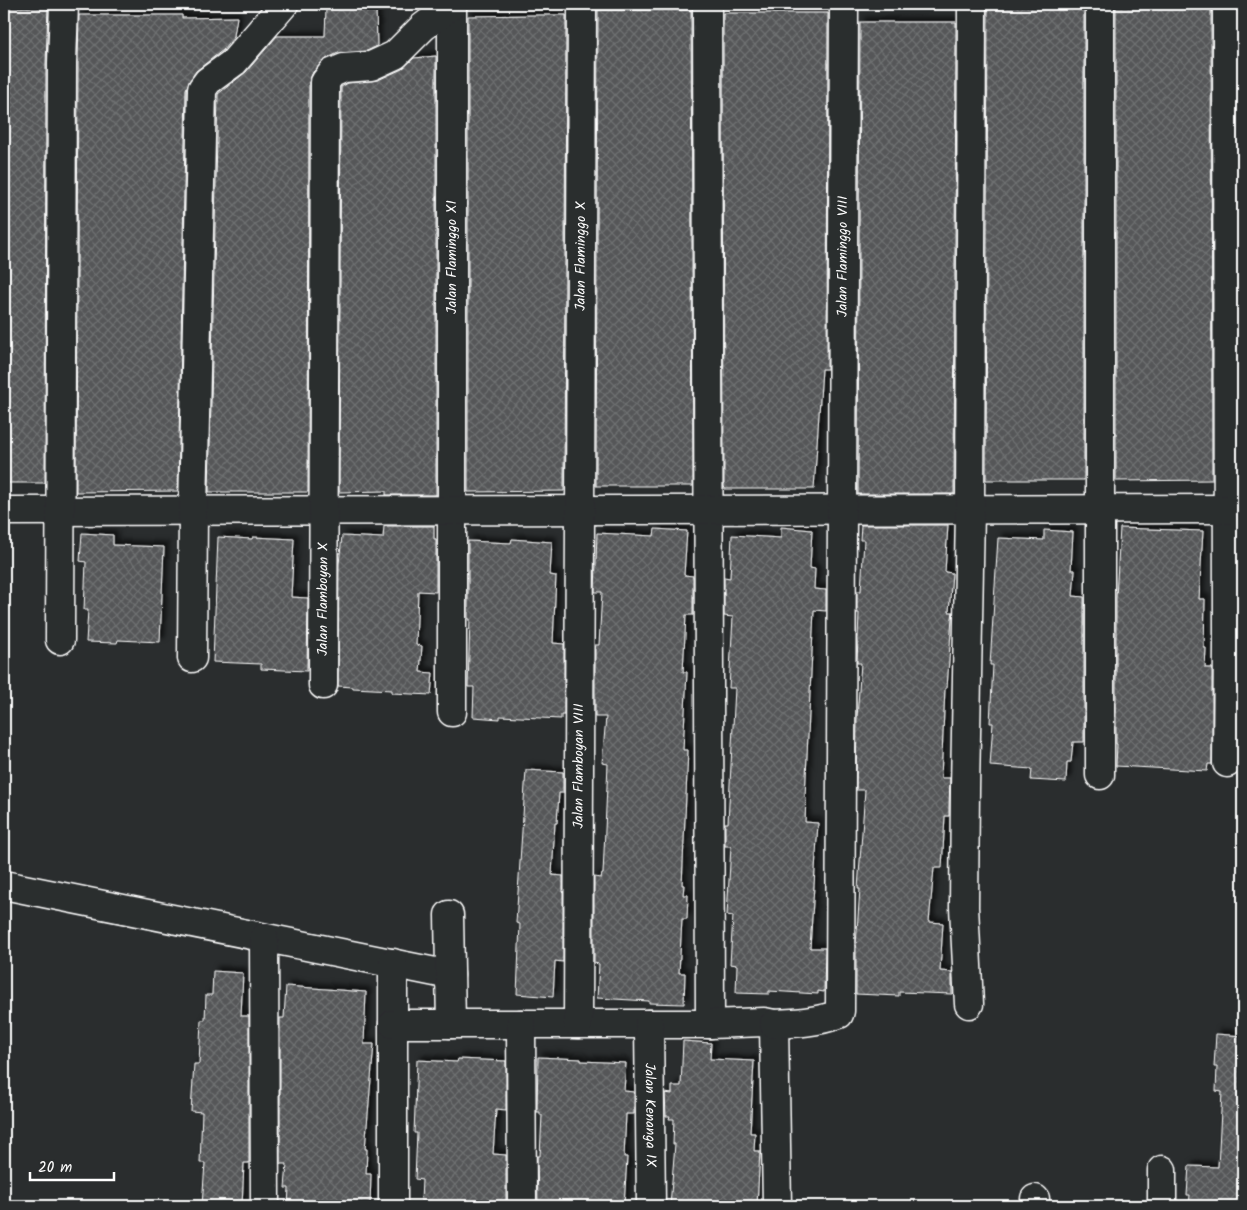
<svg xmlns="http://www.w3.org/2000/svg" width="1247" height="1210" viewBox="0 0 1247 1210" font-family="Kalam,sans-serif">
  <style>
    .building { fill: url(#building-cross-hatch); stroke: #fff; filter: url(#shadow) }
    .lines { fill: none; stroke-linecap: round; stroke-linejoin: round }
    .minor-casing { stroke: #fff; stroke-width: 31 }
    .minor { stroke: #2a2d2e; stroke-width: 28 }
    .labels { text-anchor: middle; dominant-baseline: central; stroke-width: 4; stroke-linejoin: round; paint-order: stroke }
    .street-label { font-size: 14px; fill: #fff; stroke: #2a2d2e }
  </style>
  <defs>
    <pattern id="building-cross-hatch" width="8" height="8" patternUnits="userSpaceOnUse" patternTransform="scale(1.25)"><rect width="8" height="8" fill="#555758"/><path d="M0 0l8 8M0 8l8-8" fill="none" stroke="#6e7071"/></pattern>
    <filter id="shadow"><feDropShadow dx="4.5" dy="-4.5" stdDeviation="2.5" flood-color="#0009"/></filter>
  </defs>
  <rect width="100%" height="100%" fill="#2a2d2e"/>
  <filter id="ink" filterUnits="userSpaceOnUse"><feTurbulence type="fractalNoise" baseFrequency=".02" numOctaves="2"/><feDisplacementMap in="SourceGraphic" scale="10" xChannelSelector="R" yChannelSelector="G"/><feConvolveMatrix kernelMatrix="1 2 1 2 8 2 1 2 1" color-interpolation-filters="sRGB"/></filter>
  <g filter="url(#ink)">
    <path class="building" d="M988,4H1084V480H986Z
      M1116,4H1211L1212,480L1116,481Z
      M4,7H48L46,63L45,483H4Z
      M326,8H376L377,46L367,51L338,53L326,59L313,72L309,82L308,492H209L218,94L246,72L277,36H325Z
      M598,10H691L693,486H596Z
      M723,13H828L827,369H822L814,489H725L724,486Z
      M79,15H182V18L237,17L234,36H235L223,50L196,71L190,80L186,89L178,491L76,492L78,63Z
      M538,15H566L564,491L468,492V16Z
      M860,22H956L954,494H858Z
      M436,56V495H386V491L339,492L341,87L348,83L378,80L402,69L414,58Z
      M861,525H948L945,572L952,573L949,612H953L952,618L947,688H945L941,778H950L949,806V816H945L942,868H934L929,922L943,923L940,971L952,972V994L899,992V996L856,994V945L860,889H858L865,790H856L857,718L861,663H857L859,613H857V591H861L864,540H860Z
      M384,526H434V539H436V592L418,591L416,645L422,646L420,672L433,673L431,695L392,693V690L353,688V687L338,686L339,564L342,536L383,538Z
      M781,527L812,530L810,568L815,569L814,589L826,590V611L814,610L805,797H806L805,822L818,823L810,948H825L824,992L818,991V994L769,991V994L736,993L737,965L730,964L733,916L727,915L731,846H725V823H728L735,688H729L733,617L724,616V577L730,578L732,535L781,538Z
      M1120,528L1203,531L1199,599H1205L1204,648H1206L1205,668H1212V764H1208L1207,771L1116,766L1117,744H1116V598Z
      M655,529L687,531L684,575L693,576V615H686L683,672H687L683,750H688L682,885H684L683,895H688L687,919H682L679,973H685L684,1004L649,1003V1001L597,998L599,964L594,963V877L601,878L602,874H603L608,764L602,763L606,717H595V645H599L602,592H595L597,533L654,536Z
      M1044,530L1073,532L1071,570H1075L1073,596L1084,597V742H1073L1071,762H1067L1066,782L1031,780L1032,769L990,766L993,723H990L993,665H990L998,538L1044,540Z
      M82,533L113,535V545L164,547L160,642L118,640L117,643L86,642L88,610H84L86,562L80,561Z
      M218,537L252,539L253,537L294,539L291,597L308,598L307,671L261,669V664L213,662Z
      M512,539L552,542L550,575L556,576L553,643L564,644V715H561V719L500,716V719L473,717L474,687H468L470,619H468V541L511,543Z
      M526,770L563,772V793H559L557,823H555L552,875L563,876V962L555,961L553,997L517,994L520,924L516,923Z
      M213,971L243,973L241,1016H249V1163H244L242,1206H202L205,1163H200L202,1112L191,1111L194,1064H199L201,1020H205L206,995H212Z
      M286,986L366,992L364,1044H374L365,1149H367L366,1174H371L370,1206H288L289,1188H285L287,1164H280V1018H284Z
      M1216,1034L1243,1036L1241,1072H1243V1206H1189L1190,1195H1187L1189,1166L1218,1167L1222,1092L1216,1091L1217,1067H1214Z
      M683,1041L711,1043L710,1059L754,1061L750,1133H755L754,1151H760L757,1206H670L675,1144H673L674,1119H669L670,1116H666L665,1093L672,1094V1086H681Z
      M538,1057L581,1059V1061L626,1063L624,1091L634,1092V1114H626L624,1157H627L624,1206H538L537,1156H540L542,1115H540V1112H537Z
      M458,1059L506,1061V1110L496,1109L493,1154L506,1155V1206H463V1203L421,1201L422,1180L415,1179L417,1133H414L417,1060L457,1062Z"/>
    <g class="lines">
      <g class="minor-casing">
        <g id="minor">
          <path d="M452,4V712"/>
          <path d="M707,4L710,1024"/>
          <path d="M1227,4L1228,643L1227,763"/>
          <path d="M4,511L1243,509"/>
          <path d="M60,640L62,63L64,4"/>
          <path d="M192,658L193,511L202,89L208,81L234,62L284,4"/>
          <path id="s1" d="M323,685L325,82L332,73L344,68L371,66L395,55L423,27L452,5"/>
          <path d="M1100,775V4"/>
          <path d="M4,885L450,975"/>
          <path d="M449,915L451,1024"/>
          <path d="M264,938L265,1206"/>
          <path d="M393,963V1206"/>
          <path d="M969,1004L964,907L965,789L970,510L972,4"/>
          <path d="M393,1024H710L764,1022L774,1024L777,1206"/>
          <path d="M521,1024L522,1206"/>
          <path id="s2" d="M578,1024L582,4"/>
          <path id="s3" d="M649,1024L651,1206"/>
          <path id="s4" d="M774,1024C796,1023 818,1022 839,1014L840,1011L844,4"/>
          <path d="M1162,1170V1206"/>
          <path d="M1035,1199V1206"/>
        </g>
      </g>
      <use href="#minor" class="minor"/>
    </g>
  </g>
  <g class="labels">
    <g class="street-label">
      <text transform="translate(452 257) rotate(-90)">Jalan Flaminggo XI</text>
      <text stroke="none"><textPath href="#s2" startOffset="768">Jalan Flaminggo X</textPath></text>
      <text stroke="none"><textPath href="#s4" startOffset="824">Jalan Flaminggo VIII</textPath></text>
      <text stroke="none"><textPath href="#s1" startOffset="86">Jalan Flamboyan X</textPath></text>
      <text stroke="none"><textPath href="#s2" startOffset="258">Jalan Flamboyan VIII</textPath></text>
      <text stroke="none"><textPath href="#s3" startOffset="91">Jalan Kenanga IX</textPath></text>
    </g>
  </g>
  <rect width="1247" height="1210" fill="none" stroke="#2a2d2e" stroke-width="20"/>
  <rect x="10" y="10" width="1227" height="1190" fill="none" stroke="#fff" stroke-width="2" filter="url(#ink)"/>
  <path d="M30 1172v8h84v-8" fill="none" stroke="#ffffff" stroke-width="2.5"/>
  <text x="38" y="1172" font-size="15" fill="#ffffff" stroke="#2a2d2e" stroke-width="4" paint-order="stroke">20 m</text>
</svg>
